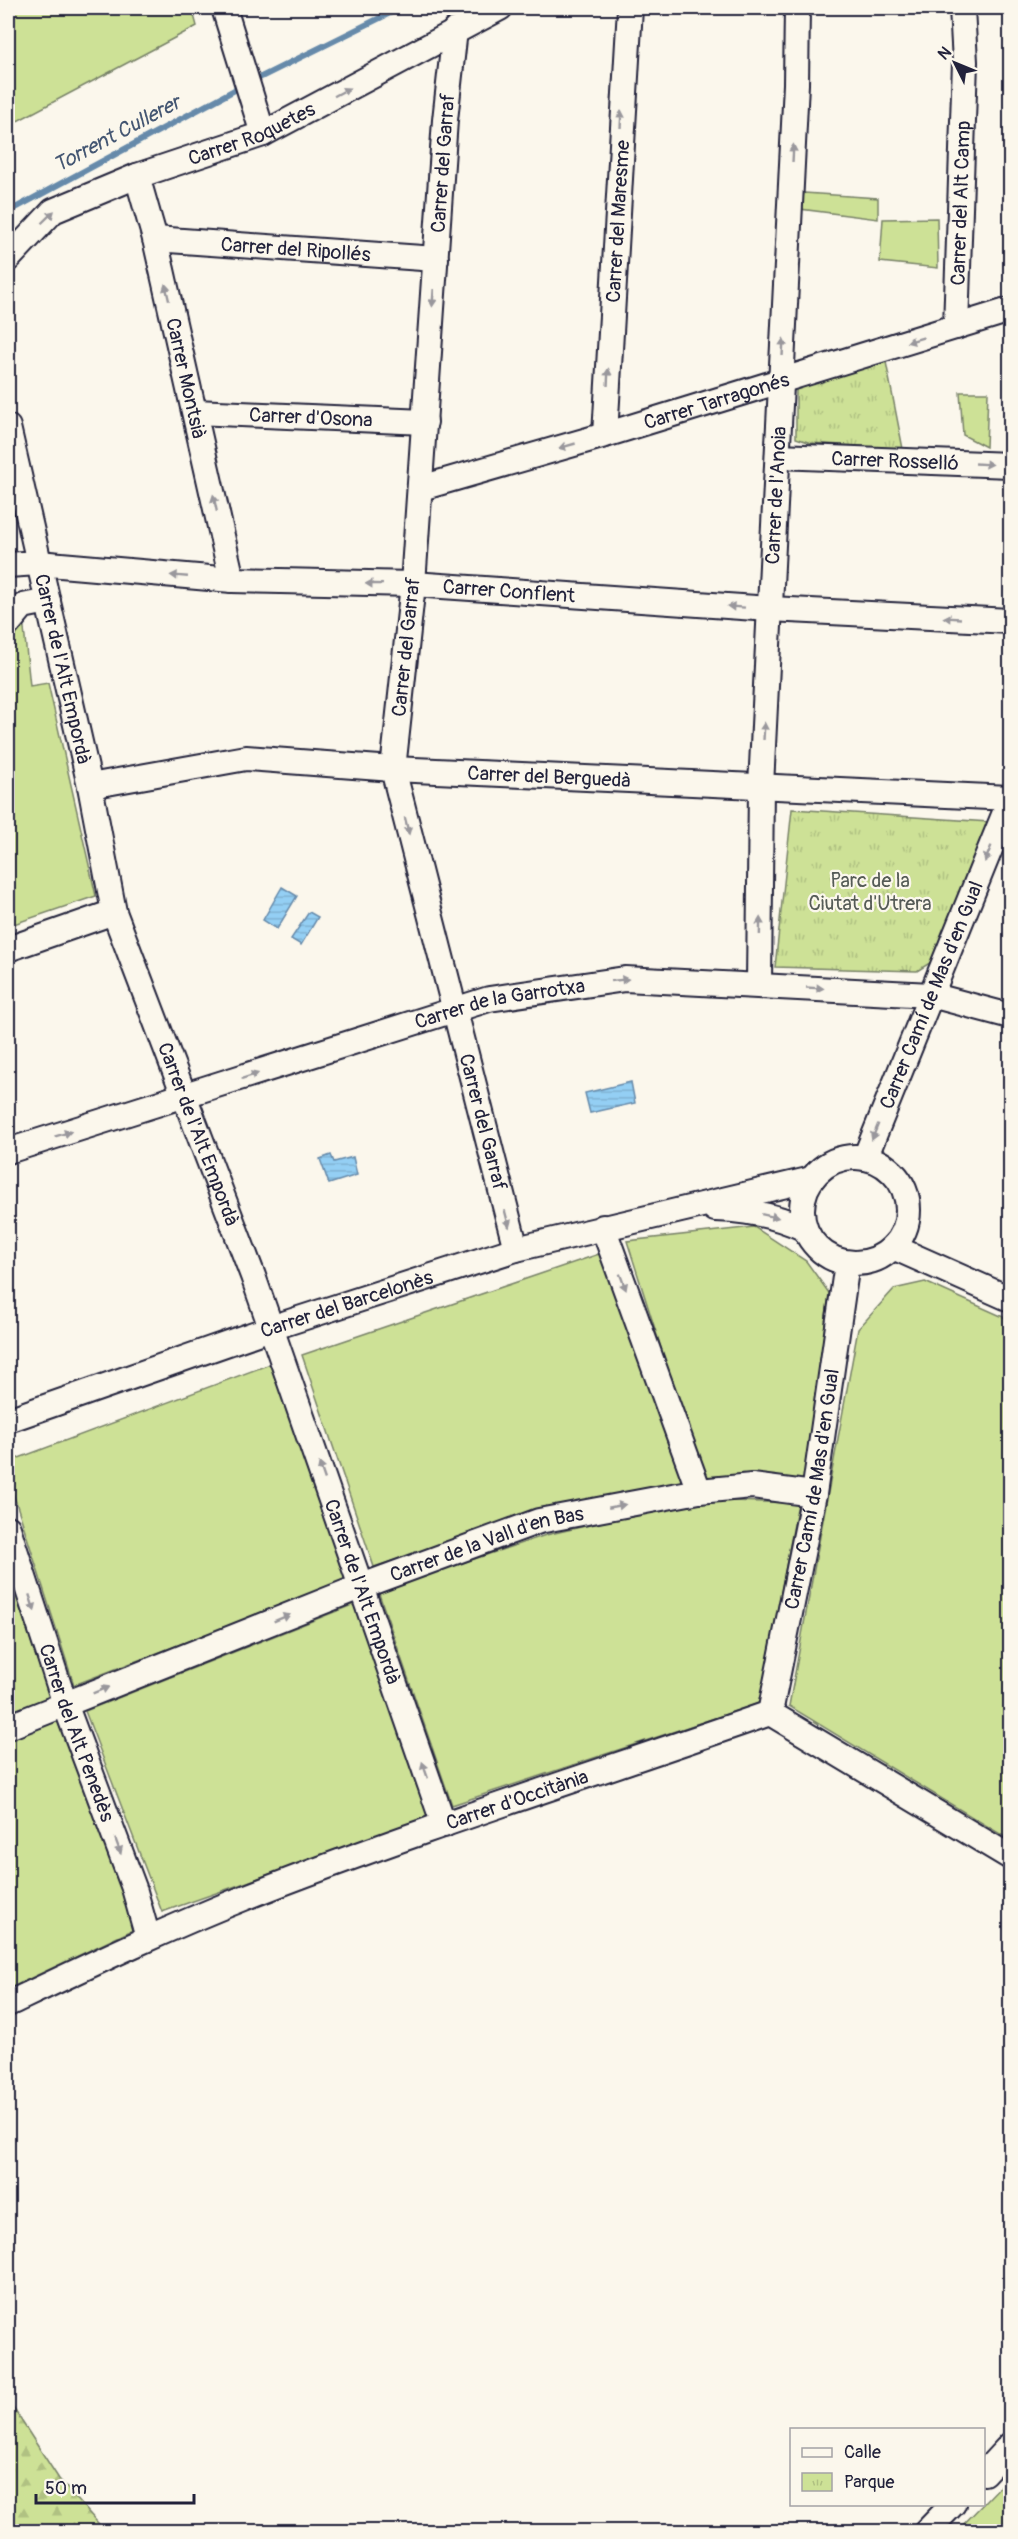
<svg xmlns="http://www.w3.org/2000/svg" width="1018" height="2539" viewBox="0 0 1018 2539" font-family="Pangolin,sans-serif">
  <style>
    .grass { fill: #cde196; stroke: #788268; stroke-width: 1.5 }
    .forest { fill: url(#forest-firs); stroke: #788268; stroke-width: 1.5 }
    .park { fill: url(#park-tufts); stroke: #788268; stroke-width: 1.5 }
    .water { fill: url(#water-rules); stroke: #668aaa; stroke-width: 1.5 }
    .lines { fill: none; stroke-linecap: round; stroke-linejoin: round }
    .stream { stroke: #668aaa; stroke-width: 6 }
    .street-casing { stroke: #22223b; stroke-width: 28 }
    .street { stroke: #fbf7ec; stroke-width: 24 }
    .oneway { fill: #99979c }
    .labels { text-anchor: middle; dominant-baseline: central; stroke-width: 4.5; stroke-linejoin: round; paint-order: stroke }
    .street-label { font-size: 20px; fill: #22223b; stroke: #fbf7ec }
    .park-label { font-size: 20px; fill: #555b56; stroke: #fbf7ec }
    .water-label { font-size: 21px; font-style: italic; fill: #445672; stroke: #fbf7ec }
  </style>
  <defs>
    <pattern id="forest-firs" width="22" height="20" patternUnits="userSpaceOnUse" patternTransform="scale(1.5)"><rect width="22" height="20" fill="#cde196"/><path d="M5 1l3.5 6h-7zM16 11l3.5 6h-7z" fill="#b0c182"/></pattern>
    <pattern id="park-tufts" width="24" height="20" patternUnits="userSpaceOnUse" patternTransform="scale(1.5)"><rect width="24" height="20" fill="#cde196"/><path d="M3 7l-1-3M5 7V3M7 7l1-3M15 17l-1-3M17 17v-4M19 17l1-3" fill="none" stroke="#b0c182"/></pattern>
    <pattern id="water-rules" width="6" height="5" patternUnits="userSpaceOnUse" patternTransform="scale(1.5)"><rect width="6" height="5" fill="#94cff4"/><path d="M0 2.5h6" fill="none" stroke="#7fb1d2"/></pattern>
  </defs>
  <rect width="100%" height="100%" fill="#fbf7ec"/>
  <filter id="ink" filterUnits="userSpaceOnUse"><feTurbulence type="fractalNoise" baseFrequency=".0167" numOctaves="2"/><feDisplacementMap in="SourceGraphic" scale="12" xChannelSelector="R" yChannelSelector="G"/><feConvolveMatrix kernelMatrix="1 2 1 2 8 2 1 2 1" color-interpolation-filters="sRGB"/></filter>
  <g filter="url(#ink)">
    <path class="grass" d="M8,8H192L197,26L8,126Z
      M804,193L878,198V219L800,209Z
      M937,218L938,268L880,262L883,219Z
      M960,392H988L986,447L963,435Z
      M23,619L30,686L48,683L96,896L8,926V636Z
      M754,1227L806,1261L829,1293L805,1482L704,1483L627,1241Z
      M602,1253L687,1483L529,1516L374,1567L302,1355Z
      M925,1282L1010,1320V1840L789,1706L858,1329L894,1289Z
      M273,1363L350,1579L74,1685L8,1477V1462Z
      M699,1500L798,1503L760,1703L452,1805L378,1591L546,1535Z
      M8,1572L59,1725L139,1927L8,1989Z
      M357,1603L429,1818L162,1912L85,1711Z
      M1010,2476V2531H957Z"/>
    <path class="forest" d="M8,2400L59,2479L105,2531H8Z"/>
    <path class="park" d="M886,362L903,449L811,443L796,438V389L813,377Z
      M792,809L989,822L933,961L917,971L775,967Z"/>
    <path class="water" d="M282,887L297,896L277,929L263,920Z
      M309,912L318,917L301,945L291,939Z
      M631,1082L635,1103L590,1113L585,1093Z
      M331,1155L334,1162L353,1157L357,1175L329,1184L320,1159Z"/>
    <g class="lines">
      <path class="stream" d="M251,82L400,8
        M8,212L242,86"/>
      <g class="street-casing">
        <g id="street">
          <path d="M224,8L263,134"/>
          <path id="s1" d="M455,30L445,120L413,584L393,769L516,1249"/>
          <path id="s2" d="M137,176L155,239L232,580"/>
          <path id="s3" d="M155,239L436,259"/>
          <path id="s4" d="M8,259L53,211L137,176L263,134L500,8"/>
          <path id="s5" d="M956,327L965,62L962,8"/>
          <path id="s6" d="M195,412L425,422"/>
          <path id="s7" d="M8,427L90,786L114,912L253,1276L444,1825"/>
          <path id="s8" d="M605,435L630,8"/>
          <path id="s9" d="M778,456L1010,465"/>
          <path id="s10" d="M421,488L605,435L1010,310"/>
          <path id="s11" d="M8,565L38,563L232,580L413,584L770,609L1010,621"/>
          <path d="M8,624L23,606L48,601"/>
          <path id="s12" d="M90,786L246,758L393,769L1010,798"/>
          <path d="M8,949L114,912"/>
          <path id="s13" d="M759,984L761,786L796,84L797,8"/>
          <path id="s14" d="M8,1151L489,999L625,979L931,995L1010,1016"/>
          <circle cx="855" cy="1210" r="53"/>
          <path id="s15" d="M865,1158L1010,800"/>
          <path d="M715,1209C747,1210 776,1215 805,1229"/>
          <path d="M603,1227L699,1491"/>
          <path d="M893,1247L1010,1299"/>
          <path id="s16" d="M8,1420L271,1328L516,1249L812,1179"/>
          <path id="s17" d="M8,1528L65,1704L134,1888L148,1938"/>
          <path id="s18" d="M770,1713L814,1494L847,1263"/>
          <path id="s19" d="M8,1727L362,1586L539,1521L699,1491L752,1486L814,1494"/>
          <path id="s20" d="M8,2004C86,1967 163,1930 244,1898C417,1830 595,1774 770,1713L1010,1857"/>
          <path d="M984,2473L1010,2445"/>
          <path d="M926,2532L953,2504"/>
        </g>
      </g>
      <use href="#street" class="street"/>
    </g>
    <defs><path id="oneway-solid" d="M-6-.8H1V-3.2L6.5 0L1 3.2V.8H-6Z" transform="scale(1.5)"/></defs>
    <g class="oneway">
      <use href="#oneway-solid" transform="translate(342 92) rotate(-28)"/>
      <use href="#oneway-solid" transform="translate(621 119) rotate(-87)"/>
      <use href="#oneway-solid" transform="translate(793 153) rotate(-87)"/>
      <use href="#oneway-solid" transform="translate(48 217) rotate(-44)"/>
      <use href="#oneway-solid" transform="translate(167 292) rotate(-103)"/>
      <use href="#oneway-solid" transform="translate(433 298) rotate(94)"/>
      <use href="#oneway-solid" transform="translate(915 340) rotate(163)"/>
      <use href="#oneway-solid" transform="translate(783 347) rotate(-87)"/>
      <use href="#oneway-solid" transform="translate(608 377) rotate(-87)"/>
      <use href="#oneway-solid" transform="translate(567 446) rotate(164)"/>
      <use href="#oneway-solid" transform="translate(984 464) rotate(3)"/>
      <use href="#oneway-solid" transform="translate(215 503) rotate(-102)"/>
      <use href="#oneway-solid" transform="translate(179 576) rotate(-175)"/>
      <use href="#oneway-solid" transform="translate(374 584) rotate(-179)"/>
      <use href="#oneway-solid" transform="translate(736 607) rotate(-176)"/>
      <use href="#oneway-solid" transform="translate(952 618) rotate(-177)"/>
      <use href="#oneway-solid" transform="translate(764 731) rotate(-87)"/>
      <use href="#oneway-solid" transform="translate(407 826) rotate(76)"/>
      <use href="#oneway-solid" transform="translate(988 854) rotate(112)"/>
      <use href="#oneway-solid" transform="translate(760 926) rotate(-89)"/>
      <use href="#oneway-solid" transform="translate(620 980) rotate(-6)"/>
      <use href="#oneway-solid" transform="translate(815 988) rotate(3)"/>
      <use href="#oneway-solid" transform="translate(250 1076) rotate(-18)"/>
      <use href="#oneway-solid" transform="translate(875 1132) rotate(112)"/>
      <use href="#oneway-solid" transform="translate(63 1134) rotate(-17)"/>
      <use href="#oneway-solid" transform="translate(770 1216) rotate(12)"/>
      <use href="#oneway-solid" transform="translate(507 1219) rotate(75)"/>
      <use href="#oneway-solid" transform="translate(623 1282) rotate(69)"/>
      <use href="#oneway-solid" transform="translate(322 1471) rotate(-109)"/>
      <use href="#oneway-solid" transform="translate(617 1506) rotate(-11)"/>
      <use href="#oneway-solid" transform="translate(32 1603) rotate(72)"/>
      <use href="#oneway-solid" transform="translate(282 1618) rotate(-22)"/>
      <use href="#oneway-solid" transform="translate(101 1690) rotate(-22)"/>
      <use href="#oneway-solid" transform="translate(425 1770) rotate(-109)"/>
      <use href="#oneway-solid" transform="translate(118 1846) rotate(70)"/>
    </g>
  </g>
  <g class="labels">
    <g class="street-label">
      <text stroke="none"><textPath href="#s4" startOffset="279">Carrer Roquetes</textPath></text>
      <text transform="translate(443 163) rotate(-86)">Carrer del Garraf</text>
      <text stroke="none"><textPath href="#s5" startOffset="124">Carrer del Alt Camp</textPath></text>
      <text stroke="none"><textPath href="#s8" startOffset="214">Carrer del Maresme</textPath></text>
      <text stroke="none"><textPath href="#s3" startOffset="141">Carrer del Ripollés</textPath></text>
      <text stroke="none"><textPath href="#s2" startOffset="208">Carrer Montsià</textPath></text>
      <text stroke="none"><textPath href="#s10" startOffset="308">Carrer Tarragonés</textPath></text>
      <text stroke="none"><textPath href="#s6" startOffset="116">Carrer d'Osona</textPath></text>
      <text stroke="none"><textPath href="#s9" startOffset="117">Carrer Rosselló</textPath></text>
      <text stroke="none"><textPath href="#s13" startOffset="489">Carrer de l'Anoia</textPath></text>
      <text stroke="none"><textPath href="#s11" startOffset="502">Carrer Conflent</textPath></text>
      <text transform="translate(406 647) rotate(-84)">Carrer del Garraf</text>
      <text stroke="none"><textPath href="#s7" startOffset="248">Carrer de l'Alt Empordà</textPath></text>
      <text stroke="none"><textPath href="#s12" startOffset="462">Carrer del Berguedà</textPath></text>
      <text stroke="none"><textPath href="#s15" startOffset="176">Carrer Camí de Mas d'en Gual</textPath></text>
      <text stroke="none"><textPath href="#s14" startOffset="514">Carrer de la Garrotxa</textPath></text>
      <text stroke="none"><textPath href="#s1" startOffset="1106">Carrer del Garraf</textPath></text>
      <text stroke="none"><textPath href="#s7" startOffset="734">Carrer de l'Alt Empordà</textPath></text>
      <text stroke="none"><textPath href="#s16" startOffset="358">Carrer del Barcelonès</textPath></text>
      <text stroke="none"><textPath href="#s18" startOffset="228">Carrer Camí de Mas d'en Gual</textPath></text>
      <text stroke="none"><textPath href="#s19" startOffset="513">Carrer de la Vall d'en Bas</textPath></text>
      <text stroke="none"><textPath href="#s7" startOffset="1220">Carrer de l'Alt Empordà</textPath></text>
      <text stroke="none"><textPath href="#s17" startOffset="216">Carrer del Alt Penedès</textPath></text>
      <text stroke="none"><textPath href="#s20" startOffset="549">Carrer d'Occitània</textPath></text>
    </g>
    <g class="park-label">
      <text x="870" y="880">Parc de la<tspan x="870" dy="23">Ciutat d'Utrera</tspan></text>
    </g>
    <g class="water-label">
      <text transform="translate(117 134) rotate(-28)">Torrent Cullerer</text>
    </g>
  </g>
  <rect width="1018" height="2539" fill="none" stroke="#fbf7ec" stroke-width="30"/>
  <rect x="15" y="15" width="988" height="2509" fill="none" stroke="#22223b" stroke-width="2" filter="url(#ink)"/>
  <rect x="790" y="2428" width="195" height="78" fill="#fbf7ec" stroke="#a4a2a5" stroke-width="1.5"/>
  <rect x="802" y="2448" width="30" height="9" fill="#fbf7ec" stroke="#a4a2a5" stroke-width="1.5"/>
  <text x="844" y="2458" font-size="18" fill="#22223b">Calle</text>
  <rect x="802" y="2473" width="30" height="18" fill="url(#park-tufts)" stroke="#a4a2a5" stroke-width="1.5"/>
  <text x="844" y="2488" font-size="18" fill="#22223b">Parque</text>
  <g transform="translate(955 63) rotate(313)" stroke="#fbf7ec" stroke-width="4.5" paint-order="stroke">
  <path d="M0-4.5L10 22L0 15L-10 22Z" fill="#22223b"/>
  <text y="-9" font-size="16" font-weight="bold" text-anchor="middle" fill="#22223b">N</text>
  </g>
  <path d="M36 2494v9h158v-9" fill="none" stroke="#22223b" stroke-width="3"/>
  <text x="45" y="2494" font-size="18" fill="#22223b" stroke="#fbf7ec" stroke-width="4.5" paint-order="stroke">50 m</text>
</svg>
